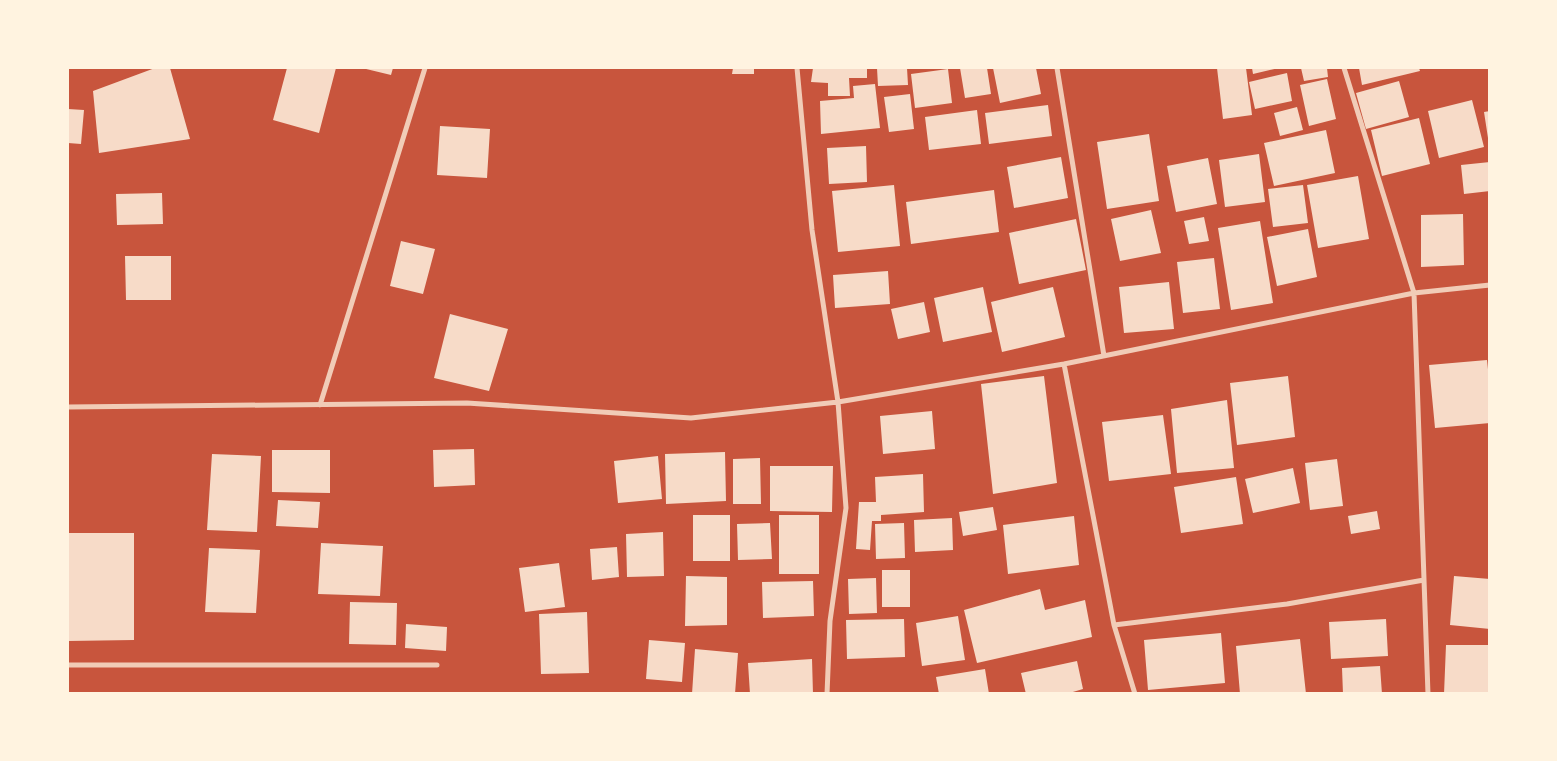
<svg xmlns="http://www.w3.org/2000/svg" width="1557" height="761" viewBox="0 0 1557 761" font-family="Lato,sans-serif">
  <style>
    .building { fill: #f7dbc8 }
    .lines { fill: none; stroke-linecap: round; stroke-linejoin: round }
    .minor { stroke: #f1ccb7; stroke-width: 5 }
  </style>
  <rect width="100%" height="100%" fill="#c8553d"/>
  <path class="building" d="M155,68H170L190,139L99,153L93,91Z
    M287,68H336L319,133L273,120Z
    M362,68H393L391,75Z
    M733,68H754V74H732Z
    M813,68H867V78H849L850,96H828V83L811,82Z
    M877,68H907L908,85L878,86Z
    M960,68H987L991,94L965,98Z
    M993,68H1036L1041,94L1000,103Z
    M1217,68H1246L1252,115L1223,119Z
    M1252,68H1279L1253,74Z
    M1301,68H1327L1328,77L1304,81Z
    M1359,68H1419L1420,71L1362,85Z
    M948,69L952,103L915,108L911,74Z
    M1287,73L1292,101L1255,109L1249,82Z
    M1327,79L1336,119L1309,126L1300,85Z
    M1399,81L1409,117L1366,129L1356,93Z
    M875,84L880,128L821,134L820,101L854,98L853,86Z
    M910,94L914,129L889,132L884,97Z
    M1472,100L1484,147L1439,158L1428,111Z
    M1048,105L1052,136L989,144L985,113Z
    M1297,107L1303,130L1280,136L1274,113Z
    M68,109L84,110L81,144L68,143Z
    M977,110L981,144L929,150L925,117Z
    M1490,111V138H1488L1484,112Z
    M1419,118L1430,164L1382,176L1371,130Z
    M440,126L490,129L487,178L437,175Z
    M1326,130L1335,173L1274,186L1264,143Z
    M1149,134L1159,201L1107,209L1097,142Z
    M866,146L867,182L829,184L827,148Z
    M1259,154L1265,202L1225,207L1219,160Z
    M1061,157L1068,198L1014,208L1007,167Z
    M1208,158L1217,204L1176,212L1167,166Z
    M1490,162V191L1464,194L1461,165Z
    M1358,176L1369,239L1318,248L1307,185Z
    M894,185L900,246L838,252L832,191Z
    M1303,185L1308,223L1273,227L1268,189Z
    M994,190L999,232L911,244L906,202Z
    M162,193L163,224L117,225L116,194Z
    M1151,210L1161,253L1120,261L1111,219Z
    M1463,214L1464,265L1421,267V215Z
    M1204,217L1209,241L1189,244L1184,221Z
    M1076,219L1086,270L1019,284L1009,233Z
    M1260,221L1273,303L1231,310L1218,228Z
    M1308,229L1317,277L1277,286L1267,237Z
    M401,241L435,249L423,294L390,286Z
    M125,256H171V300H126Z
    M1214,258L1220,309L1183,313L1177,262Z
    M888,271L890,304L835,308L833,275Z
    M1169,282L1174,329L1124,333L1119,287Z
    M983,287L992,332L943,342L934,298Z
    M1053,287L1065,337L1002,352L991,302Z
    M924,302L930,332L898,339L891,309Z
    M450,314L508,329L489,391L434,378Z
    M1487,360L1490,388V423L1435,428L1429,365Z
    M1044,376L1057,483L993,494L981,384Z
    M1288,376L1295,437L1237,445L1230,383Z
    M1227,400L1234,468L1177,473L1171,409Z
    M932,411L935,449L883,454L880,416Z
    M1163,415L1171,474L1109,481L1102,422Z
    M474,449L475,485L434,487L433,450Z
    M272,450H330V493L272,492Z
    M725,452L726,501L666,504L665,454Z
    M212,454L261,456L257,532L207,530Z
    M658,456L662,499L618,503L614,461Z
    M760,458L761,504H733V459Z
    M1337,459L1343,506L1310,510L1305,463Z
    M770,466H833L832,512L770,511Z
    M1293,468L1300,503L1253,513L1245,479Z
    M923,474L924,512L881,515V521H872L870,550L856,549L859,502H876L875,477Z
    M1236,477L1243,524L1181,533L1174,487Z
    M278,500L320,502L318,528L276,526Z
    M993,507L997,530L963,536L959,512Z
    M1377,511L1380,529L1351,534L1348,516Z
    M693,515H730V561H693Z
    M779,515H819V574H779Z
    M1074,516L1079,565L1008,574L1003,525Z
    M952,518L953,550L915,552L914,520Z
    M770,523L772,559L738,560L737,524Z
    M904,523L905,558L876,559L875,524Z
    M663,532L664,576L627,577L626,534Z
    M68,533H134V640L68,641Z
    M321,543L383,546L380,596L318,594Z
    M617,547L619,577L592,580L590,549Z
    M209,548L260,550L256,613L205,612Z
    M559,563L565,607L525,612L519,568Z
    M882,570H910V607H882Z
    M686,576L727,577V625L685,626Z
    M1454,576L1490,579V629L1450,625Z
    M876,578L877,613L849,614L848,579Z
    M813,581L814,616L763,618L762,582Z
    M1040,589L1045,610L1085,600L1092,637L977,663L964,610Z
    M350,602L397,603L396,645L349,644Z
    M587,612L589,673L541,674L539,614Z
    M958,616L965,660L922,666L916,623Z
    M904,619L905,657L847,659L846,620Z
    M1386,619L1388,656L1331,659L1329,622Z
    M406,624L447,627L446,651L405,648Z
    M1221,633L1225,683L1148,690L1144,640Z
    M1300,639L1306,694H1240L1236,646Z
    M649,640L685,643L682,682L646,679Z
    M1446,645H1490V694H1444Z
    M695,649L738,653L735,694H692Z
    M812,659L813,694H750L748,663Z
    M1077,661L1083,689L1066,694H1026L1021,673Z
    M1380,666L1382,694H1343L1342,668Z
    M985,669L989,694H939L936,677Z"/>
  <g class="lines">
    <path class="minor" d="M797,68L812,230L838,402L846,508L830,621L827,694
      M1057,68L1104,356
      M1344,68L1414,293L1428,694
      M1064,364L1114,625L1135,694
      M320,405L425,68
      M68,407L467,403L691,418L838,402L1064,364L1414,293L1490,285
      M1114,625L1287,604L1424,580
      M68,665H437"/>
  </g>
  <rect width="1557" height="761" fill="none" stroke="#fff3e0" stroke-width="138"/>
</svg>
